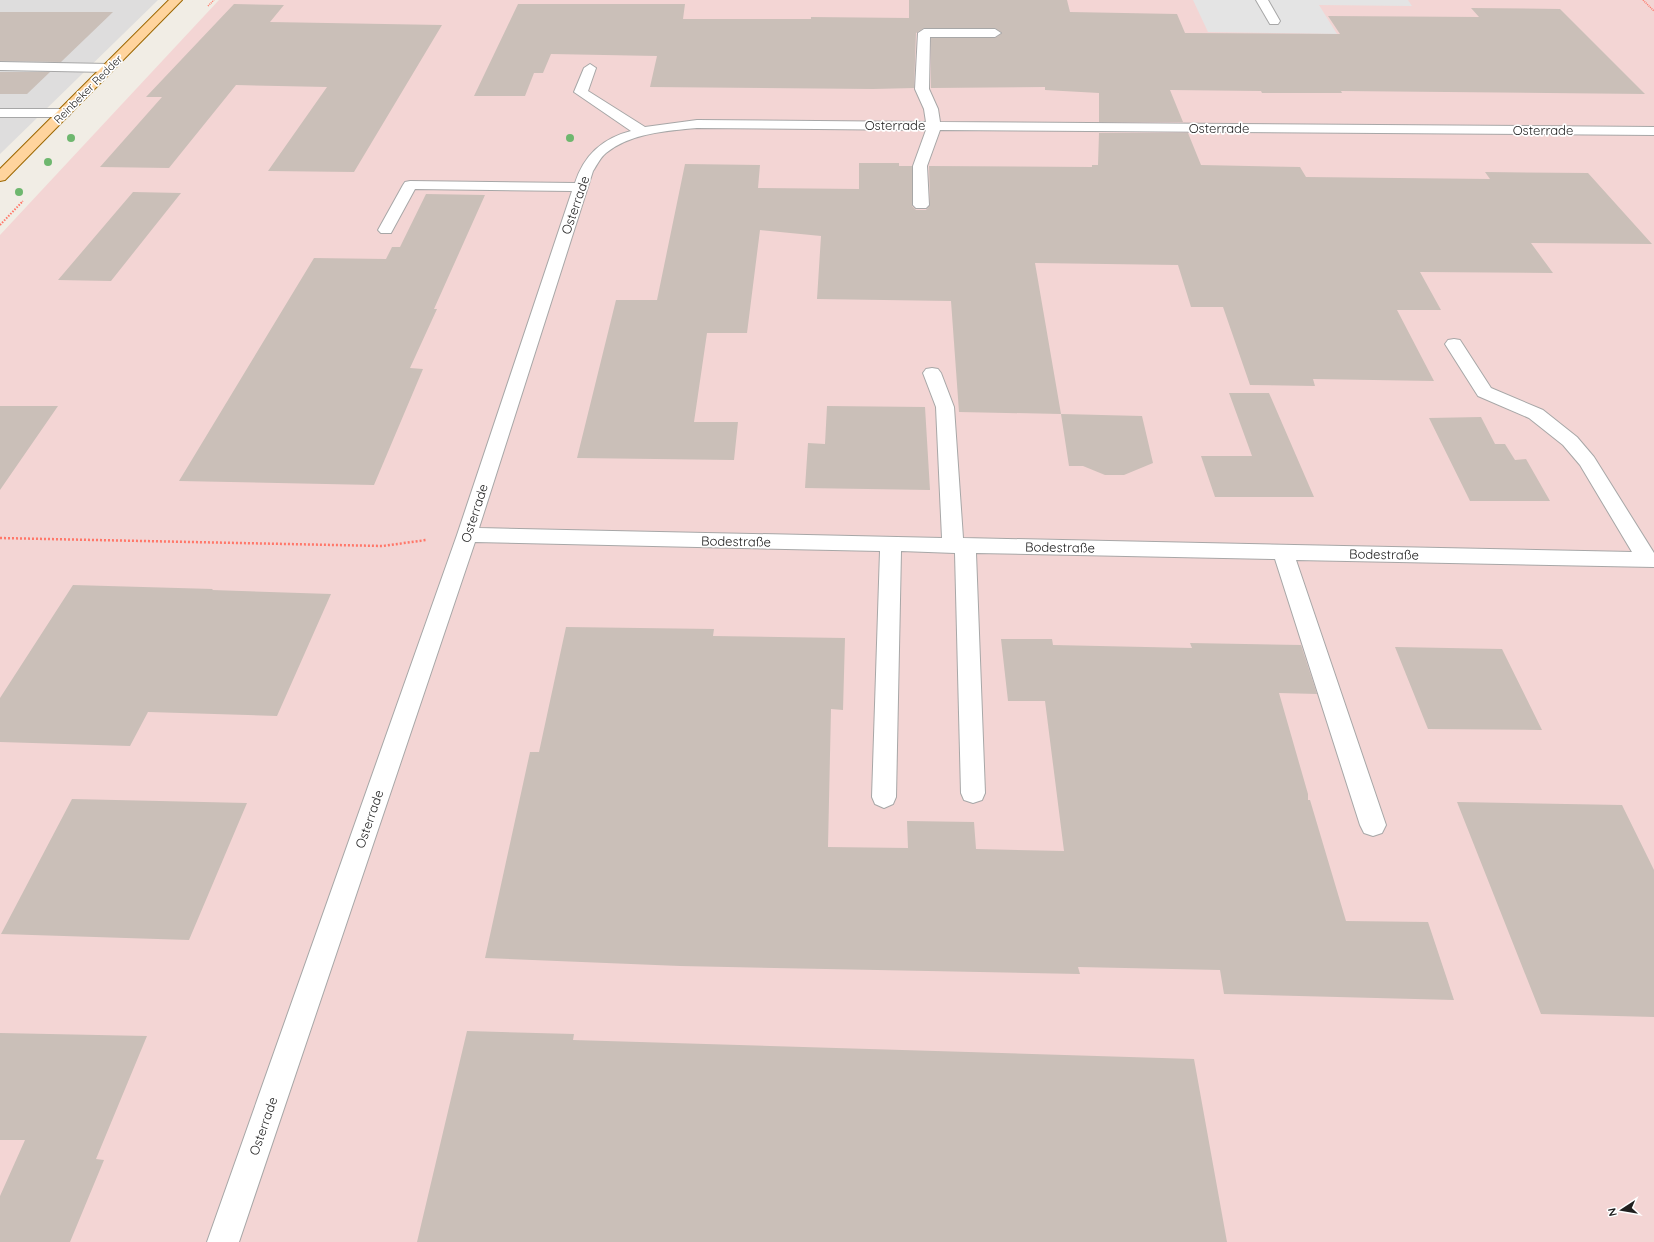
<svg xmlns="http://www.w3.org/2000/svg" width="1654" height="1242" viewBox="0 0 1654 1242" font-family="Quicksand,sans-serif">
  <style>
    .residential { fill: #dedddd }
    .commercial { fill: #f3d5d4 }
    .parking { fill: #e4e4e4 }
    .building { fill: #cabfb8 }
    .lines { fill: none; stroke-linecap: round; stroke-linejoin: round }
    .minor-casing { stroke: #a7a7a7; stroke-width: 2 }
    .major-casing { stroke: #9c6700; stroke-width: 2 }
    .path-far2 { stroke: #ff7769; stroke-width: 1.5; stroke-dasharray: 1 1; stroke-linecap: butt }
    .path-far1 { stroke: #ff7769; stroke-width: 2; stroke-dasharray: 1.5 1.5; stroke-linecap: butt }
    .path { stroke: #ff7769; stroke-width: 2.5; stroke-dasharray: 2 2; stroke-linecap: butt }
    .minor { fill: #fff; fill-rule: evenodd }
    .major { fill: #ffd49d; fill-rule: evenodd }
    .tree { fill: #6eb76e }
    .labels { text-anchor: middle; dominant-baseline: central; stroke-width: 3.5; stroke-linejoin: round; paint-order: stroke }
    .far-street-label { font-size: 11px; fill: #202020; stroke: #fff }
    .street-label { font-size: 13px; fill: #202020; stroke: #fff }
  </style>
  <rect width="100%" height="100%" fill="#f1ede5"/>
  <path class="residential" d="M0,0H158L0,154Z"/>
  <path class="commercial" d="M219,0H1654V1242H0V235Z"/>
  <path class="parking" d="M1193,0H1408L1412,6L1319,5L1337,34L1208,32Z"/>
  <path class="building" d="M909,0H1067L1070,12L1177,14L1185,33L1340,34L1328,16L1479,17L1471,8L1560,9L1645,94L1341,91L1342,93H1262L1261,91L1170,90L1183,122H1099V93L1045,90V87L931,88V38H995L1002,33L995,28H924L916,33L914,88L873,89L650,87L657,56L551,54L543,73H534L525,96H474L518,4H685L683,19H811V17L909,18Z
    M234,4L284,5L270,22L442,25L354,172L268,171L327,87L236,85L169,168L100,167L162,97H146Z
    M0,12H113L61,62L0,61Z
    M0,72H50L27,94H0Z
    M1099,133H1188L1201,165L1300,167L1306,177L1490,179L1485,172L1588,173L1652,244L1531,243L1553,273L1420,272L1441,310H1397L1434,381L1313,379L1315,386L1250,385L1223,307H1191L1178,265L1035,263L1061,414L959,412L951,301L817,299L821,236L760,230L747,333H707L694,422H738L734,460L577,458L616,300H657L685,164L760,165L758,188L859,189V163H899V166H912V206L916,210H926L930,205L929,166L1092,167V165H1098Z
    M133,192L181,193L111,281L58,280Z
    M426,194L485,195L434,309H437L410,368L423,369L374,485L179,481L314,258L386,259L392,247H400Z
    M1229,393H1269L1314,497H1215L1201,456H1252Z
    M0,406H58L0,490Z
    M827,406L925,407L930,490L805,488L808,443L825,444Z
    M1061,414L1142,416L1153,463L1124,475H1105L1083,466H1069Z
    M1481,417L1495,444H1505L1515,460L1526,459L1550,501H1470L1429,418Z
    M73,585L213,589L212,590L331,594L277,716L148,712L130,746L0,742V698Z
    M566,627L714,629L713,636L845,638L843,710L831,709L828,847L908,848L907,821L974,822L976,849L1064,851L1045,701H1008L1001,639H1052L1053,645L1192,648L1190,643L1301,645L1317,694L1279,693L1308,794V800H1310L1346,921L1428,922L1454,1000L1224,994L1220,970L1078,967L1080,974L680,966L485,958L530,752H539Z
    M1395,647L1502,649L1542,730L1428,729Z
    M72,799L247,803L189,940L1,934Z
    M1457,802L1622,805L1654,870V1017L1541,1014Z
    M467,1031L574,1034L573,1040L1194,1059L1227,1242H417Z
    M0,1033L147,1036L96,1159L104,1160L70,1242H0V1196L25,1140H0Z"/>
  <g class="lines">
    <g class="minor-casing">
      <path id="minor" d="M1256,0H1268L1280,21L1278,24H1270Z
        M924,29H995L1001,33L995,37H930L929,89L938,109L940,122L1654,127V135L940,130L927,166L929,205L926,208H916L913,205V166L926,130L697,128C666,131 631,133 606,153C600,158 597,165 593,171L479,528L942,538L936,407L923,373L926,369L932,368L938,369L941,373L954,407L963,538L1632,552L1580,465L1563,445L1529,418L1478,396L1445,344L1448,340L1454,339L1460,340L1491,388L1543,410L1577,437L1594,457L1654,553V567L1296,560L1386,825L1382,833L1373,836L1364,833L1360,825L1275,559L976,553L985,793L982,800L973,803L964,800L961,793L955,553L901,551L896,797L893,804L884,808L875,804L872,797L880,551L475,542L239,1242H207L457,535L572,191L415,189L391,233H381L378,230L403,185L405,182L410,181L575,183C584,155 603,138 631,131L574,92L584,68L590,64L596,68L588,91L645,127L697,120L926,122L924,109L915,89L918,33Z
        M0,62L109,64L115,68L109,72L0,70Z
        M0,109H64L69,110L71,113L69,116L64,117H0Z"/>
    </g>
    <g class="major-casing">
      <path id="major" d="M169,0H182L5,180L0,181V169Z"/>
    </g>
    <path class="path-far2" d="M1643,0L1654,11
      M208,6L214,0
      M21,203L23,201"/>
    <path class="path-far1" d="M0,225L22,202"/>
    <path class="path" d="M0,538L383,546L426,540"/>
    <use href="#minor" class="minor"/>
    <use href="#major" class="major"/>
  </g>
  <g class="tree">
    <circle cx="71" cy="138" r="4"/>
    <circle cx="570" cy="138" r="4"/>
    <circle cx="48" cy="162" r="4"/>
    <circle cx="19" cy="192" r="4"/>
  </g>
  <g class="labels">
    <g class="far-street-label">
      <text transform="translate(88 89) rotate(-45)">Reinbeker Redder</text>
    </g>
    <g class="street-label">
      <text x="895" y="125">Osterrade</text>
      <text x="1219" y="128">Osterrade</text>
      <text x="1543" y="130">Osterrade</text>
      <text transform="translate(575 205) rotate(-71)">Osterrade</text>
      <text transform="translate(474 513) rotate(-72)">Osterrade</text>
      <text transform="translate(736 541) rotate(1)">Bodestraße</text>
      <text transform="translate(1060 547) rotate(1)">Bodestraße</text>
      <text transform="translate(1384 554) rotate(1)">Bodestraße</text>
      <text transform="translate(369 819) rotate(-71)">Osterrade</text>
      <text transform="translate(263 1126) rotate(-71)">Osterrade</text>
    </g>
  </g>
  <g transform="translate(1622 1210) rotate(258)" stroke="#ffffff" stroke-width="3" paint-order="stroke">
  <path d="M0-3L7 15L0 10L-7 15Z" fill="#202020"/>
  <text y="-6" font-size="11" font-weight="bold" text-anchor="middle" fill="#202020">N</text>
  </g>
</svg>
